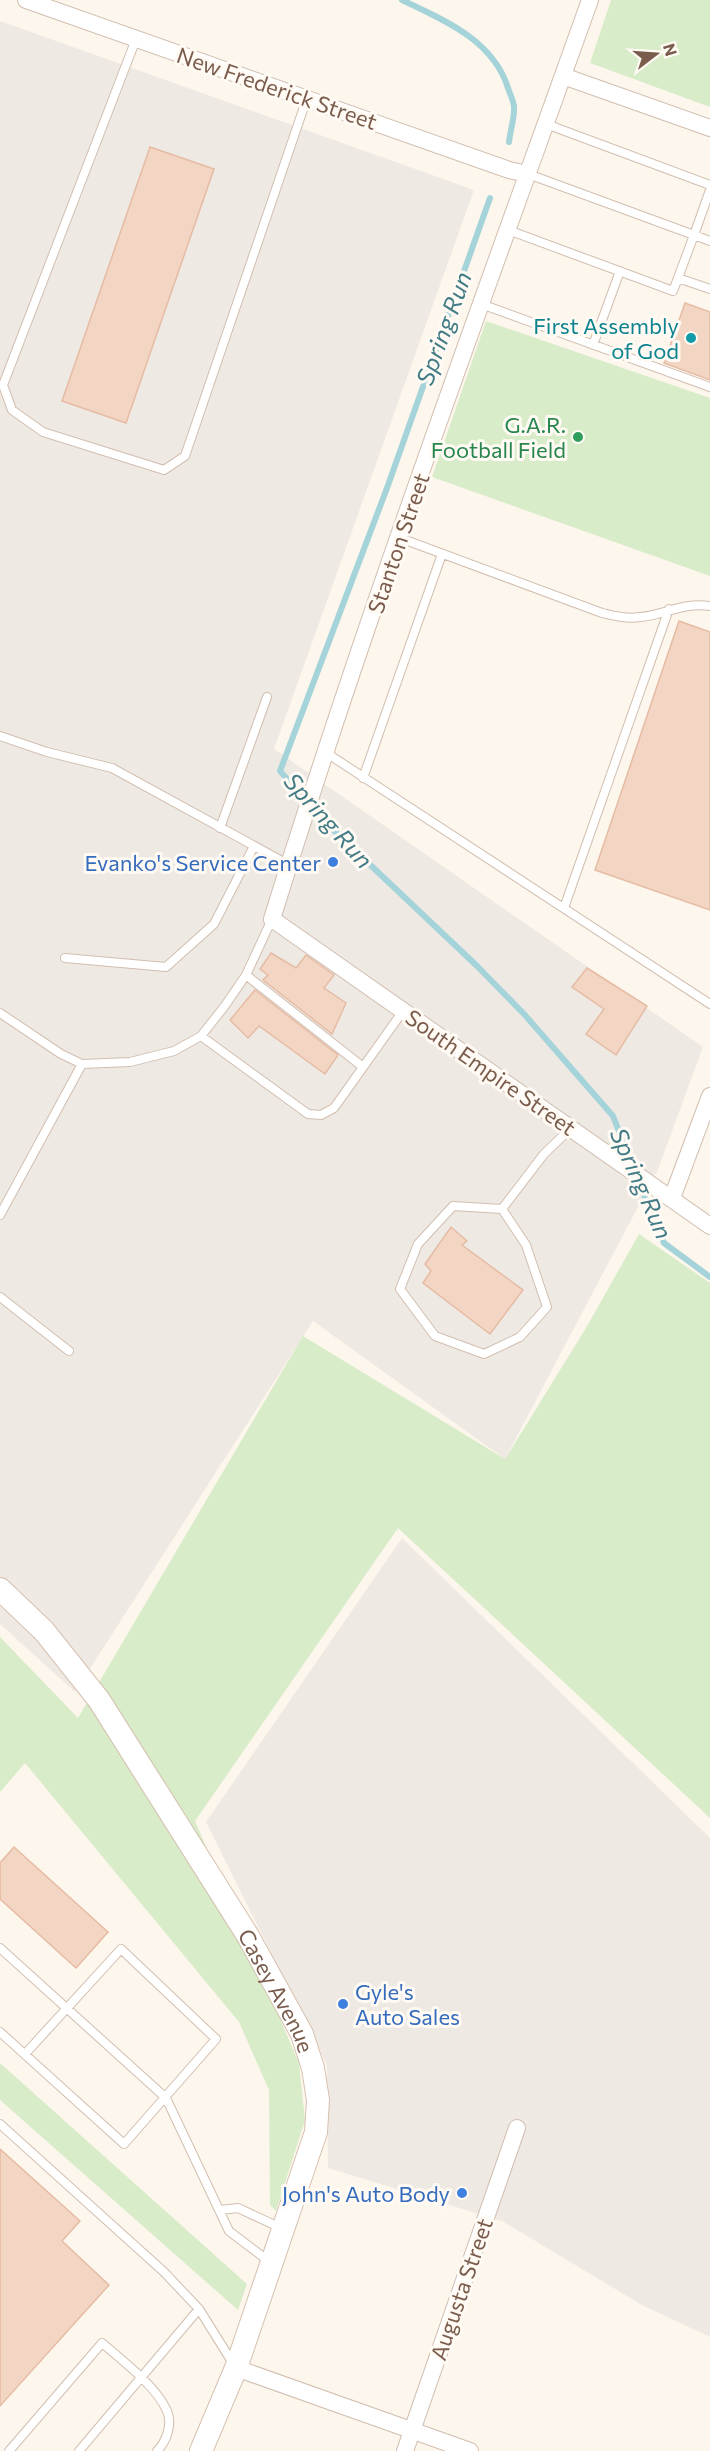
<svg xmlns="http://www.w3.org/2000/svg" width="710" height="2451" viewBox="0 0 710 2451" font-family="Commissioner,sans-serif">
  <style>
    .industrial { fill: #efe9e4 }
    .green { fill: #d8ecc9 }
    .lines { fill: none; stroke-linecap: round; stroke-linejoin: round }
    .stream { stroke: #a5d3da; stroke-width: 6 }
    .building { fill: #f3d5c3; stroke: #e6bba3; stroke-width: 1.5 }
    .lane-casing { stroke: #d1beb0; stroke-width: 10 }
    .street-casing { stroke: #d1beb0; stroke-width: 18 }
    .secondary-casing { stroke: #d6c0b0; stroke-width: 24 }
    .lane { stroke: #fff; stroke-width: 8 }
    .street { stroke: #fff; stroke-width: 16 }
    .secondary { stroke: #fff; stroke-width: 22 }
    .culture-dot { fill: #0f9aa8; stroke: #fffaf3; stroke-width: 2 }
    .leisure-dot { fill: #2e9e5b; stroke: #fffaf3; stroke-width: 2 }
    .shop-dot { fill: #3f7fe0; stroke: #fffaf3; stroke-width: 2 }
    .labels { text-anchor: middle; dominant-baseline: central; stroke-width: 6; stroke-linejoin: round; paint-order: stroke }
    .street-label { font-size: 22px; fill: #7a5c4d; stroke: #fffaf3 }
    .culture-label { font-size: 22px; fill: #0d838f; stroke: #fffaf3; text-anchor: end }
    .leisure-label { font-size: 22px; fill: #27864d; stroke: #fffaf3; text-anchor: end }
    .shop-label { font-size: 22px; fill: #366cbe; stroke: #fffaf3; text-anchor: end }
    .water-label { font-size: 24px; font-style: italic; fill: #437c86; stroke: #fffaf3 }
  </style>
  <rect width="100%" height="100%" fill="#fdf6ec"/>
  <path class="industrial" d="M0,21L474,190L274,749L703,1047L658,1169L505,1459L313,1321L75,1692L0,1624Z
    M402,1538L710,1838V2337L642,2305L502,2221L328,2168L327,2065L206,1822Z"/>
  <path class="green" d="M611,0H710V107L590,63Z
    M486,321L710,398V576L432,477Z
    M639,1234L710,1283V1818L398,1528L195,1821L299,2063L305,2120L276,2211L270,2205L269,2090L239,2022L25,1763L0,1792V1637L78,1718L303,1336L505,1459L586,1328Z
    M0,2063L247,2284L238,2310L0,2100Z"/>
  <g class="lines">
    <path class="stream" d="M402,0C444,20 493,40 508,88C510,94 513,100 514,106C515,117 510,131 509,142
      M490,198L387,488L280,771L325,822L477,966L524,1014L613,1116L632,1165
      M638,1180L664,1243L710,1277"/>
  </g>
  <path class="building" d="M150,147L214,169L126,423L62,401Z
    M685,303L710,312V380L664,363Z
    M679,621L710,632V910L595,870Z
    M271,953L296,968L306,955L334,975L324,988L346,1003L332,1034L263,980L268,975L260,969Z
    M587,968L647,1006L616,1055L586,1034L604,1009L572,987Z
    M255,990L338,1055L325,1074L259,1026L248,1038L230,1020Z
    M451,1227L467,1241L462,1245L523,1290L490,1334L423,1283L431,1271L425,1264Z
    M14,1847L108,1932L76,1968L0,1899V1863Z
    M0,2149L80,2221L62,2241L109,2285L0,2406Z"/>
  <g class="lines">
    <g class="lane-casing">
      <path id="lane" d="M136,39L3,385L12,410L43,432L164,470L185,456L307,98
        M546,124L710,185
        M528,174L694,235L710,190
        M508,230L673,291L678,278L710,289
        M678,278L694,235L710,241
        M481,304L710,387
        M593,345L620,271
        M400,538L602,613C615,616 626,619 640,617C666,615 681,602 710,606
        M0,736L47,752L112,768L289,865
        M325,752L710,1004
        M363,778L442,554
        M220,828L267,697
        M564,908L669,609
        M65,958L166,967L214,924L254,846
        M246,975L363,1067
        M0,1013L61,1054L82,1064L130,1062L174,1051L201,1036L224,1007L246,975L272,919
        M201,1036L308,1114L321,1115L334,1108L403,1011
        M502,1209L453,1206L418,1244L400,1289L435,1336L484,1354L520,1337L547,1307L526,1245L502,1209L544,1154L571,1128
        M0,1215L82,1064
        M0,1297L69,1351
        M0,1948L166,2098L229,2231L270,2262
        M0,2032L124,2144L216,2039L121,1949L25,2054
        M0,2124L164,2272L199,2309
        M220,2210L238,2208L281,2228
        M9,2451L102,2343C122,2360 157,2387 167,2411C173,2424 166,2442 157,2451
        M79,2451L199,2309L234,2365"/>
    </g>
    <g class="street-casing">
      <path id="street" d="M26,0L509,170L528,174
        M590,0C481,305 368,609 272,919L710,1226
        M563,76L710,128
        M672,1198L710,1096
        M236,2368L470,2451
        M405,2451L517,2128"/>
    </g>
    <g class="secondary-casing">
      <g id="secondary">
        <path id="s1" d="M0,1589L44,1631L99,1700L248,1936L302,2034L313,2068L318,2100L316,2132L236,2368L201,2451"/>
      </g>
    </g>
    <use href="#lane" class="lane"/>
    <use href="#street" class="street"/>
    <use href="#secondary" class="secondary"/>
  </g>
  <circle class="culture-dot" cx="691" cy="338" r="6"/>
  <circle class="leisure-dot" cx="578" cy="437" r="6"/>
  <g class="shop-dot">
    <circle cx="333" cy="862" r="6"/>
    <circle cx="343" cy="2004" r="6"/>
    <circle cx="462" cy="2193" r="6"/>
  </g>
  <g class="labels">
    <g class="street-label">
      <text transform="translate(277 88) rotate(19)">New Frederick Street</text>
      <text transform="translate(398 543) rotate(-71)">Stanton Street</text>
      <text transform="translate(491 1072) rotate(35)">South Empire Street</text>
      <text stroke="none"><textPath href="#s1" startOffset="490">Casey Avenue</textPath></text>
      <text transform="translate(461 2289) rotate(-71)">Augusta Street</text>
    </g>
    <g class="culture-label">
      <text x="679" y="325">First Assembly<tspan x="679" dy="25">of God</tspan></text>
    </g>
    <g class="leisure-label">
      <text x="566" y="424">G.A.R.<tspan x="566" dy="25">Football Field</tspan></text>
    </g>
    <g class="shop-label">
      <text x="321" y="862">Evanko's Service Center</text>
      <text x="355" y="1991" text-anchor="start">Gyle's<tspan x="355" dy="25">Auto Sales</tspan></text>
      <text x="450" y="2193">John's Auto Body</text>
    </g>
    <g class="water-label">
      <text transform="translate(443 328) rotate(-70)">Spring Run</text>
      <text transform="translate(329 820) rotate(48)">Spring Run</text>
      <text transform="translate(642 1183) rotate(66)">Spring Run</text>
    </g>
  </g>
  <g transform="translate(656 54) rotate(73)" stroke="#fffaf3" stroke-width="4.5" paint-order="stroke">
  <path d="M0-4.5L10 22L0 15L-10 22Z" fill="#7a5c4d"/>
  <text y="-9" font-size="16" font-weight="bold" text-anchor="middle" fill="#7a5c4d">N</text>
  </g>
</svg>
